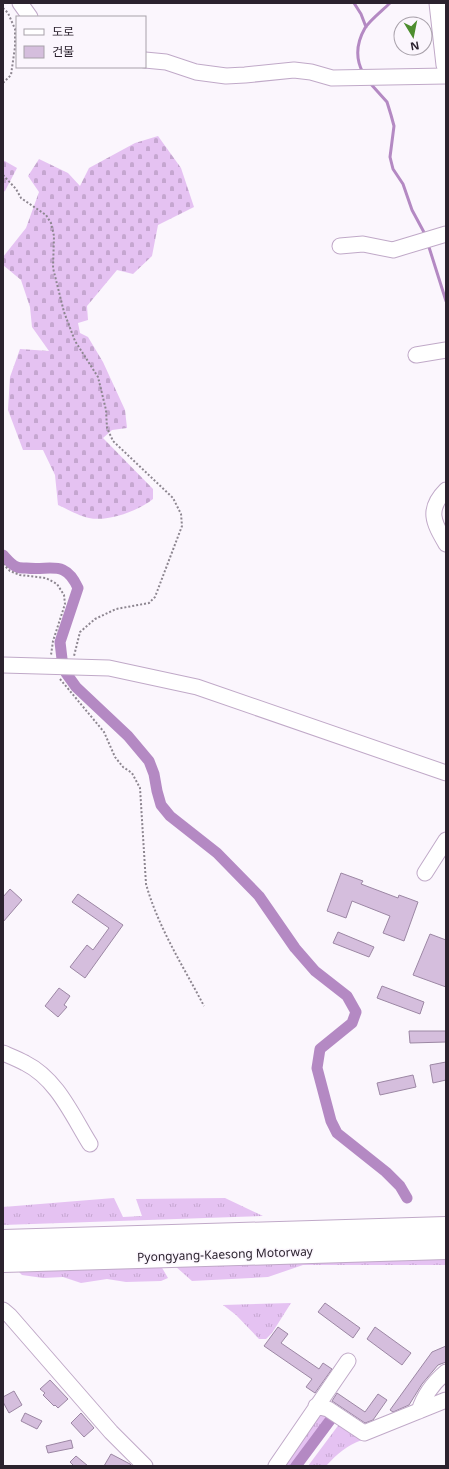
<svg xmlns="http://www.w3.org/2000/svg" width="449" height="1469" viewBox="0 0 449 1469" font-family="'Noto Sans','Noto Sans KR',sans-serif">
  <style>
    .grass { fill: url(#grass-tufts) }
    .cemetery { fill: url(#cemetery-stones) }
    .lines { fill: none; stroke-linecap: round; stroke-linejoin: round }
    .stream { stroke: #b489c3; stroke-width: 3 }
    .canal { stroke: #b489c3; stroke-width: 11 }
    .building { fill: #d5bedd; stroke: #9c87a4 }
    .minor-casing { stroke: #c0a9c8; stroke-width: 17 }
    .major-casing { stroke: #c0a9c8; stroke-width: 21 }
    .highway-casing { stroke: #c0a9c8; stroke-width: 24 }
    .path { stroke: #8d8690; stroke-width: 2; stroke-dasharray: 2 2; stroke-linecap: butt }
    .minor { stroke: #fff; stroke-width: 15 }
    .major { stroke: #fff; stroke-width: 19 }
    .highway { stroke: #fff; stroke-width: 22 }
    .labels { text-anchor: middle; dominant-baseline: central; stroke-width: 3; stroke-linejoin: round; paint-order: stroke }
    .street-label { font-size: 12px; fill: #2b222e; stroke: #fbf6fd }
  </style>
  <defs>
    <pattern id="grass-tufts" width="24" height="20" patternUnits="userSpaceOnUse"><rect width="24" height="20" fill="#e5c2f2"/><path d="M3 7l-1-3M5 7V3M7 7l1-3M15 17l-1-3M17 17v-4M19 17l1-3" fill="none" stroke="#c5a6d0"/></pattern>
    <pattern id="cemetery-stones" width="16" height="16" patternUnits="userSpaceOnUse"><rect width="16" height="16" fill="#e5c2f2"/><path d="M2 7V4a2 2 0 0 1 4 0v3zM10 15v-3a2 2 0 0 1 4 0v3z" fill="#c5a6d0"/></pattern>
  </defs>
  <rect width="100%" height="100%" fill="#fbf6fd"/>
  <path class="grass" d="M114,1198L123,1217L142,1216L136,1199L225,1198L263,1216L3,1225V1207Z
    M446,1258V1265H303L268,1277L192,1281L175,1266Z
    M161,1266L168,1278L161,1281L126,1282L107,1279L81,1283L63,1277L43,1278L22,1275L14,1267Z
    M291,1303L272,1333L266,1339H259L236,1315L223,1305Z
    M321,1411L328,1415L291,1466H280Z
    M340,1423L362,1440C346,1446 338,1453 326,1466H308Z"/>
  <path class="cemetery" d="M158,136L181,168L194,207L158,225L152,256L133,274L117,270L87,306L88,320L78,323L80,333L88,337L103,362L125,410L127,428L112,430L103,438L153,489V499C138,511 108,522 89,518C79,516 67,509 58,505L55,475L43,450H23L8,410L10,377L20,349L49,351L32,327L30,307L21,280L3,265V257L26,228L39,192L28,176L39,159L68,173L80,186L89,168L135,143Z
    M3,160L17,168L5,191L3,192Z"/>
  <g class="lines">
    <path class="stream" d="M354,3L361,14L366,27
      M363,73C355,58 357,42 365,28C370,20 383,10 390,3
      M369,82L387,102L391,115L394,126L390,157L393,169L403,184L412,210L426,236
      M428,244L446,301"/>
    <path class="canal" d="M3,555C7,559 11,565 17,567C19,568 23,568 26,568C51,571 65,559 78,588L60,642L62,659L66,673L76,687L128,736L149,761L154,774L157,791L161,805L170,816L217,853L259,896L295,948L315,971L347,996L356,1012L352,1023L320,1049L317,1068L331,1121L337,1133L386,1172L400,1186L407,1198
      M296,1466L331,1419"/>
  </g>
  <path class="building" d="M341,873L363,881L361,884L398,898L399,895L418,902L404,941L383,933L390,916L352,901L346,918L327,911Z
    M10,889L22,900L3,922V897Z
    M78,894L123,925L85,978L70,967L87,945L93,950L109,928L72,902Z
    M338,932L374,947L369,957L333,943Z
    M430,934L446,940V987L413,975Z
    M382,986L424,1002L420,1014L377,998Z
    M59,988L70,996L64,1005L67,1007L58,1017L45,1006Z
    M409,1031H446V1042L410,1043Z
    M446,1062V1080L433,1083L430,1065Z
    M413,1075L416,1087L380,1095L377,1083Z
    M325,1303L360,1328L353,1338L318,1312Z
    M278,1327L288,1334L281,1343L319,1369L323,1363L332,1369L315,1393L306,1387L312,1379L264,1346Z
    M375,1327L411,1353L402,1365L367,1339Z
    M446,1346V1362L438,1365L422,1384L409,1405L393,1412L390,1410L432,1352Z
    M50,1380L68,1399L58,1408L55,1405L54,1406L43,1395L45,1393L40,1389Z
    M14,1391L22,1405L9,1413L3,1402V1397Z
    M337,1393L365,1412L378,1394L387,1400L373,1420L365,1423L332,1401Z
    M25,1413L42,1421L37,1429L21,1421Z
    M81,1413L94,1428L84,1437L71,1423Z
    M71,1440L73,1448L48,1453L46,1446Z
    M111,1454L130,1464L132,1466H104Z
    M76,1456L88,1466H74L70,1462Z"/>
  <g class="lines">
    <g class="minor-casing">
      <path id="minor" d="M20,3L30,17
        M145,60L166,62L196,72L226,76L245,75L294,70L311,72L332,78L446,76
        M340,246L363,244L393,250L446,234
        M416,355L446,350
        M446,490C426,510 434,523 446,544
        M3,665L109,668L197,687L446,773
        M425,873L446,840
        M3,1053C10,1056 18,1059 25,1063C57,1079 72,1115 90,1144
        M3,1310L10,1316L111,1432L145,1466
        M316,1406L328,1409L364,1433L446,1400
        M419,1411C424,1395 433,1383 446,1372
        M276,1466L348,1361"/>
    </g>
    <g class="major-casing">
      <path id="major" d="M439,3L446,65"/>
    </g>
    <g class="highway-casing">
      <path id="highway" d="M3,1241L446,1228
        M3,1261L446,1248"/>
    </g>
    <path class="path" d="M3,8L8,13L15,29V47L11,75L3,83
      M3,175L16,189L21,198L46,215L51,223L54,236L53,268L64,312L75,341L98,377L106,410L107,428L113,441L173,498L181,514L182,526L155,597L149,603L116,609L95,619L80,632L74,656
      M3,564L10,571L20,575L46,578L57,584L64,595L65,604L53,641L51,655
      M60,679L104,732L115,757L123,767L132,773L140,788L146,884C158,927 183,966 204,1006"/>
    <use href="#minor" class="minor"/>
    <use href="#major" class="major"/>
    <use href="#highway" class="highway"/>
  </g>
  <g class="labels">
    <g class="street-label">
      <text transform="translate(225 1254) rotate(-2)">Pyongyang-Kaesong Motorway</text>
    </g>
  </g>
  <rect width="449" height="1469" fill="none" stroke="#2b222e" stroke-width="8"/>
  <rect x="16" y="16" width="130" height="52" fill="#fbf6fd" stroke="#a8a1aa"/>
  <rect x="24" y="29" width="20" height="6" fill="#ffffff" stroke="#a8a1aa"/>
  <text x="52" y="36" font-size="12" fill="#2b222e">도로</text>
  <rect x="24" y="46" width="20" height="12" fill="#d5bedd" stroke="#a8a1aa"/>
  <text x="52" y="56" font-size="12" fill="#2b222e">건물</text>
  <g transform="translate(413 36) rotate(170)"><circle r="19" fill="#fbf6fd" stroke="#a8a1aa"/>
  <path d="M0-3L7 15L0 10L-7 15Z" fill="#4d8d2e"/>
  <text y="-6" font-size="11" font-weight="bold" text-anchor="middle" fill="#2b222e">N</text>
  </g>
</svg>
